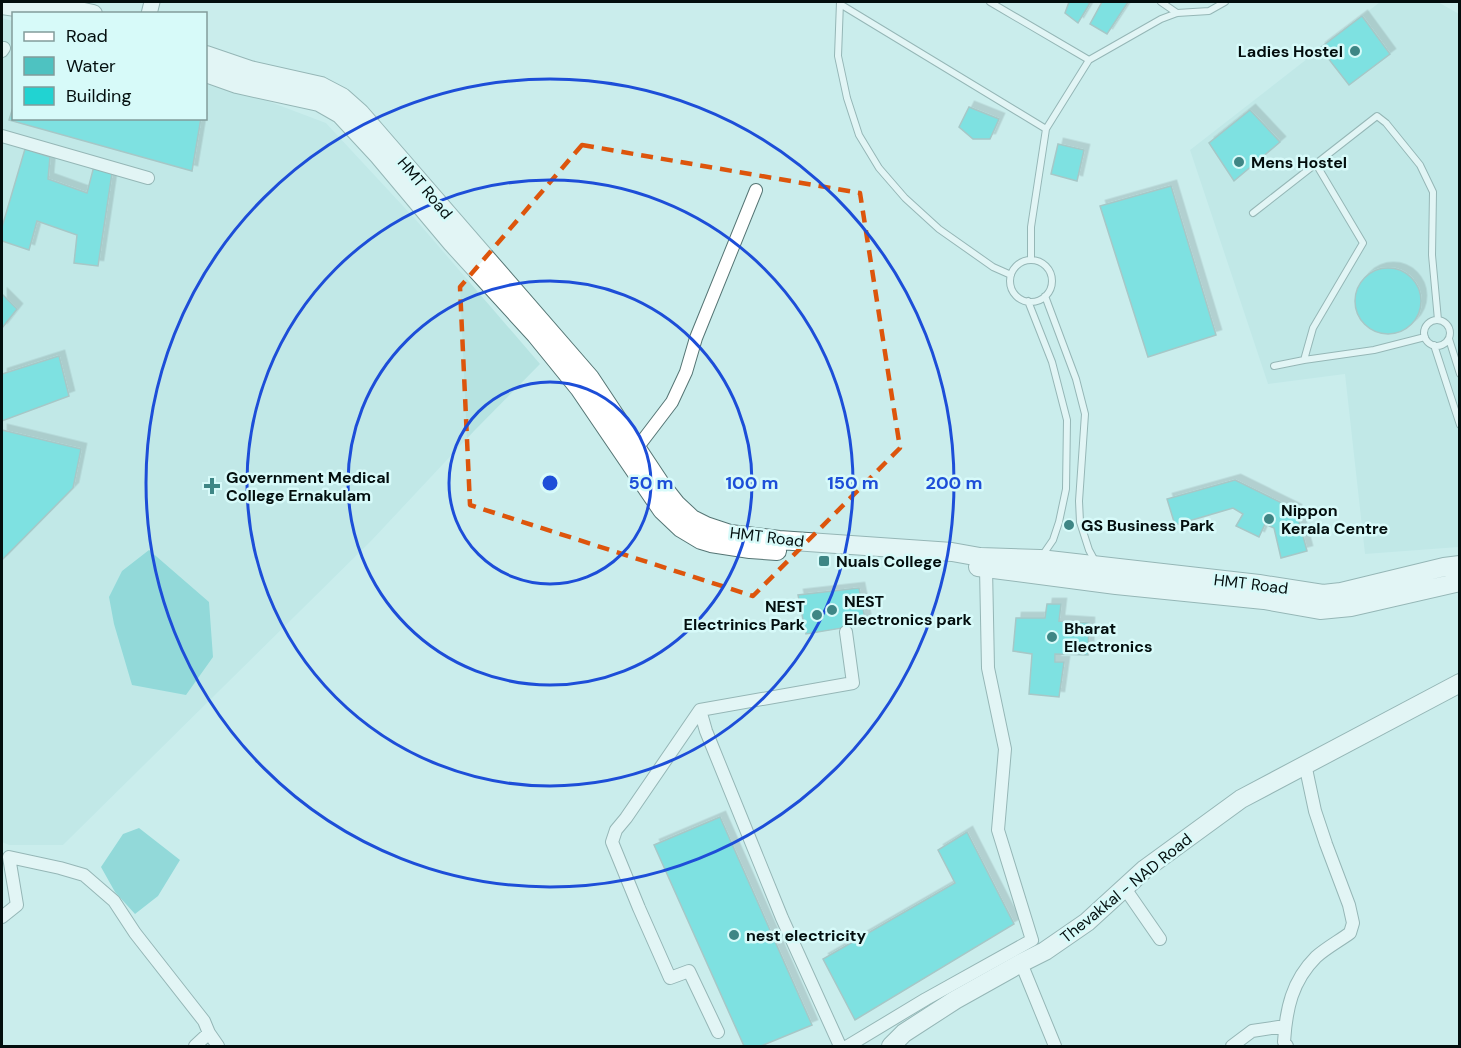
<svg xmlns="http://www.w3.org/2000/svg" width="1461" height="1048" viewBox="0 0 1461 1048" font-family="'DM Sans',sans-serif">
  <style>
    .built { fill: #b6e3e1 }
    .water { fill: #4ec2c1 }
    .building { fill: #21d3d2; stroke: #7a9b9a; stroke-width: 1.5; filter: url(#shadow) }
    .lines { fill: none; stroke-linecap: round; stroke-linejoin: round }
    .service-casing { stroke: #557574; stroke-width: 8 }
    .minor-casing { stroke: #557574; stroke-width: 14 }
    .tertiary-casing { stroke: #557574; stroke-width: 17 }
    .secondary-casing { stroke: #557574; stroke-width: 20 }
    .service { stroke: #fff; stroke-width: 6 }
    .minor { stroke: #fff; stroke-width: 12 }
    .tertiary { stroke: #fff; stroke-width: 15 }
    .secondary { stroke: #fff; stroke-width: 18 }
    .marked { fill: none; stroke: #dd550c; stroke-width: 4.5; stroke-dasharray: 12 8; stroke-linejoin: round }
    .ring { fill: none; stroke: #1d4ed8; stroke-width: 3 }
    .poi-dot { fill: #3e8685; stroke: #d7faf9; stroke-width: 2 }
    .labels { text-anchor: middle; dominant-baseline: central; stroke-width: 5; stroke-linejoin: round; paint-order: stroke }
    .poi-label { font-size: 16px; font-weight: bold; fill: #030e0e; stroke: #d7faf9; text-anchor: start }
    .street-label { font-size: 16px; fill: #030e0e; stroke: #d7faf9 }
    .centre { fill: #1d4ed8; stroke: #d7faf9; stroke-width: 3 }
    .ring-label { font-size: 18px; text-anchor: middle; font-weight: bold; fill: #1d4ed8; stroke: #d7faf9; stroke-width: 5; stroke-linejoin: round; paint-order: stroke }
  </style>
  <defs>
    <filter id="shadow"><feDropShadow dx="5.5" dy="-5.5" stdDeviation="0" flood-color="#0004"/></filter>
  </defs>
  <rect width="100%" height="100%" fill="#caedec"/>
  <path class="built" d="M1380,2H1438L1459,14V547L1365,554L1345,374L1268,384L1190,150Z
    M2,18L13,21L14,118H206V84L265,100L326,123L416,220L540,364L474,431L372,540L63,845H9L2,842Z"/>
  <path class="water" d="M149,550L209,602L213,657L186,695L132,685L114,624L109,597L122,571Z
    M139,828L180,860L158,896L135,914L115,892L101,867L123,834Z"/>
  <path class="building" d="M1069,2H1086L1090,3L1078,23L1065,13Z
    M1102,2H1128L1107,34L1090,24Z
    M1362,16L1390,54L1349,85L1320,48Z
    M14,104V118H201L192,171L9,120Z
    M969,107L999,119L990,139H973L959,127Z
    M1250,110L1280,142L1234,181L1209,143Z
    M1058,144L1084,150L1077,181L1051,174Z
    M25,149L50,157L48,179L87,193L94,166L112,173L98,266L74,263L77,235L37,221L29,250L2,241V227Z
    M1171,186L1216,335L1148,357L1100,206Z
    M1355 301a33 33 0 1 1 66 0a33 33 0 1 1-66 0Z
    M2,294L17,309L2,328Z
    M59,356L69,396L2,421V374Z
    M2,430L81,449L73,488L2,560Z
    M1235,480L1296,510L1307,551L1281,558L1274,528L1265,524L1259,537L1236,526L1243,514L1233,508L1175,525L1167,499Z
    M859,588L866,624L806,634L798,595Z
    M1047,604H1061L1059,621L1089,623L1088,655L1055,654V662H1064L1059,697L1029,694L1032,654L1013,651L1016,618H1045Z
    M720,817L812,1025L761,1046H744L654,845Z
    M967,832L1014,924L855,1020L823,959L955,883L938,850Z"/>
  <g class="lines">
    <g class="service-casing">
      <path id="service" d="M840,2L838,56L847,98L859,135L879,168L905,198L939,229L993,267L1011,275
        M990,2L1089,60
        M1161,2L1177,13
        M840,4L1046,129
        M1253,213L1377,116L1386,123L1420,165L1433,192L1432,255L1438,320
        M1031,260V227L1046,129L1089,60L1161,19L1177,13L1209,11L1225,2
        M1010 281a21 21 0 1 1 42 0a21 21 0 1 1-42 0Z
        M1045,296L1076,379L1085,414L1079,501L1080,522L1089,550L1095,561
        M1028,301L1052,362L1067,420L1066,489L1059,522L1053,540L1042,556
        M1424 333a13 13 0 1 1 26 0a13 13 0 1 1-26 0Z
        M1449,339L1460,374
        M1434,345L1460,425
        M1304,360L1313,328L1363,243L1316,164
        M1274,366L1304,360L1374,350L1425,337"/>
    </g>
    <g class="minor-casing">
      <path id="minor" d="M2,51L4,48
        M2,136L148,178
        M637,448L672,402L686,372L696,338L756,190
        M700,710L626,818L616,830L612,842L639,908L670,978L689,971L718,1032
        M1124,887L1160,939
        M2,917L17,905L9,857L60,868L84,875L114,901L135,933L204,1021L209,1033L218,1046
        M1021,963L1055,1046
        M195,1046L209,1033
        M840,1046L782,918L706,731L700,710L853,683L846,632
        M848,1046L926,999L1032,940L998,830L1005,749L988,668L986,568
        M1232,1046L1252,1031L1285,1026
        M1287,1046L1284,1042C1286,1009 1292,981 1316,957C1326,948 1339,941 1350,933L1353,923L1349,905L1326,844L1315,811L1305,764"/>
    </g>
    <g class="tertiary-casing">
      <path id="tertiary" d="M149,14L152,2"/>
    </g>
    <g class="secondary-casing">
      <path id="secondary" d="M37,2L93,14
        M2,5L16,7L44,14
        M206,55L250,70L321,86L342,97L360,113L590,378L661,485L676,504L692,519L706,526L730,534L779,540L952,552L980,557L1040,559L1259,584L1323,594L1341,592L1444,567L1460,565
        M206,73L237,84L319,102L340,114L379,156L452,243L536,335L579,388L662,510L681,528L701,540L711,543L750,549L777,551
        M978,567L1116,585L1264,600L1320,610L1351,607L1460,582
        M891,1046L904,1033L955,1000L1021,963L1045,951L1087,922L1145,869L1241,799L1460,683"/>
    </g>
    <use href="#service" class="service"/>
    <use href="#minor" class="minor"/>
    <use href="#tertiary" class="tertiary"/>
    <use href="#secondary" class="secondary"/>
  </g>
  <path d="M0 0H1461V1048H0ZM582,145L860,193L900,448L753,596L470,505L460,287Z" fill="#caedec" fill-opacity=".55" fill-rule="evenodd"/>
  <path class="marked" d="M582,145L860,193L900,448L753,596L470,505L460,287Z"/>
  <g class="ring">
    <circle cx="550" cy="483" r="101"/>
    <circle cx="550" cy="483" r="202"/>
    <circle cx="550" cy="483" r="303"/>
    <circle cx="550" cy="483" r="404"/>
  </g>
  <g class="poi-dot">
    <circle cx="1355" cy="51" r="6"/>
    <circle cx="1239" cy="162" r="6"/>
    <path d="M209 477h6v6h6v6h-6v6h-6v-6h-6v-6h6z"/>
    <circle cx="1269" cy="519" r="6"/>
    <circle cx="1069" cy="525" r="6"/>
    <rect x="818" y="555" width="12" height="12" rx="3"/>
    <circle cx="832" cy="610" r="6"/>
    <circle cx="817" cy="615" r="6"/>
    <circle cx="1052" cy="637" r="6"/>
    <circle cx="734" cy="935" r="6"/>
  </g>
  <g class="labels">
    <g class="poi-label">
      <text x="1343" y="51" text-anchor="end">Ladies Hostel</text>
      <text x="1251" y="162">Mens Hostel</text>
      <text x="226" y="477">Government Medical<tspan x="226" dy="18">College Ernakulam</tspan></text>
      <text x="1281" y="510">Nippon<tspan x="1281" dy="18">Kerala Centre</tspan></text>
      <text x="1081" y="525">GS Business Park</text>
      <text x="836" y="561">Nuals College</text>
      <text x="844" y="601">NEST<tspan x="844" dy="18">Electronics park</tspan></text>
      <text x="805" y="606" text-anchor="end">NEST<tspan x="805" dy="18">Electrinics Park</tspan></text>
      <text x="1064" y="628">Bharat<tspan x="1064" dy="18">Electronics</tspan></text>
      <text x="746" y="935">nest electricity</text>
    </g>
    <g class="street-label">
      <text transform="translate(425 188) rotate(50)">HMT Road</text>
      <text transform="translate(767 537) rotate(7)">HMT Road</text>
      <text transform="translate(1251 584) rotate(7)">HMT Road</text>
      <text transform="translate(1126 888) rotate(-39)">Thevakkal - NAD Road</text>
    </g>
  </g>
  <circle cx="550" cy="483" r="9" class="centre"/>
  <g class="ring-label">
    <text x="651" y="489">50 m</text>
    <text x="752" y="489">100 m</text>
    <text x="853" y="489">150 m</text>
    <text x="954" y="489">200 m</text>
  </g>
  <rect width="1461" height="1048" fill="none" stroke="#030e0e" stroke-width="6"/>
  <rect x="12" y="12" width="195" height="108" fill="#d7faf9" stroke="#829c9b" stroke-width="1.5"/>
  <rect x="24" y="32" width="30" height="9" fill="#ffffff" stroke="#829c9b" stroke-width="1.5"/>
  <text x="66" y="42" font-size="18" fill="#030e0e">Road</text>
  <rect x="24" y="57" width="30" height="18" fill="#4ec2c1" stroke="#829c9b" stroke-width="1.5"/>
  <text x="66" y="72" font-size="18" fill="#030e0e">Water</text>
  <rect x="24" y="87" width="30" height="18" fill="#21d3d2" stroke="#829c9b" stroke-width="1.5"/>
  <text x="66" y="102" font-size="18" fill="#030e0e">Building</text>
</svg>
